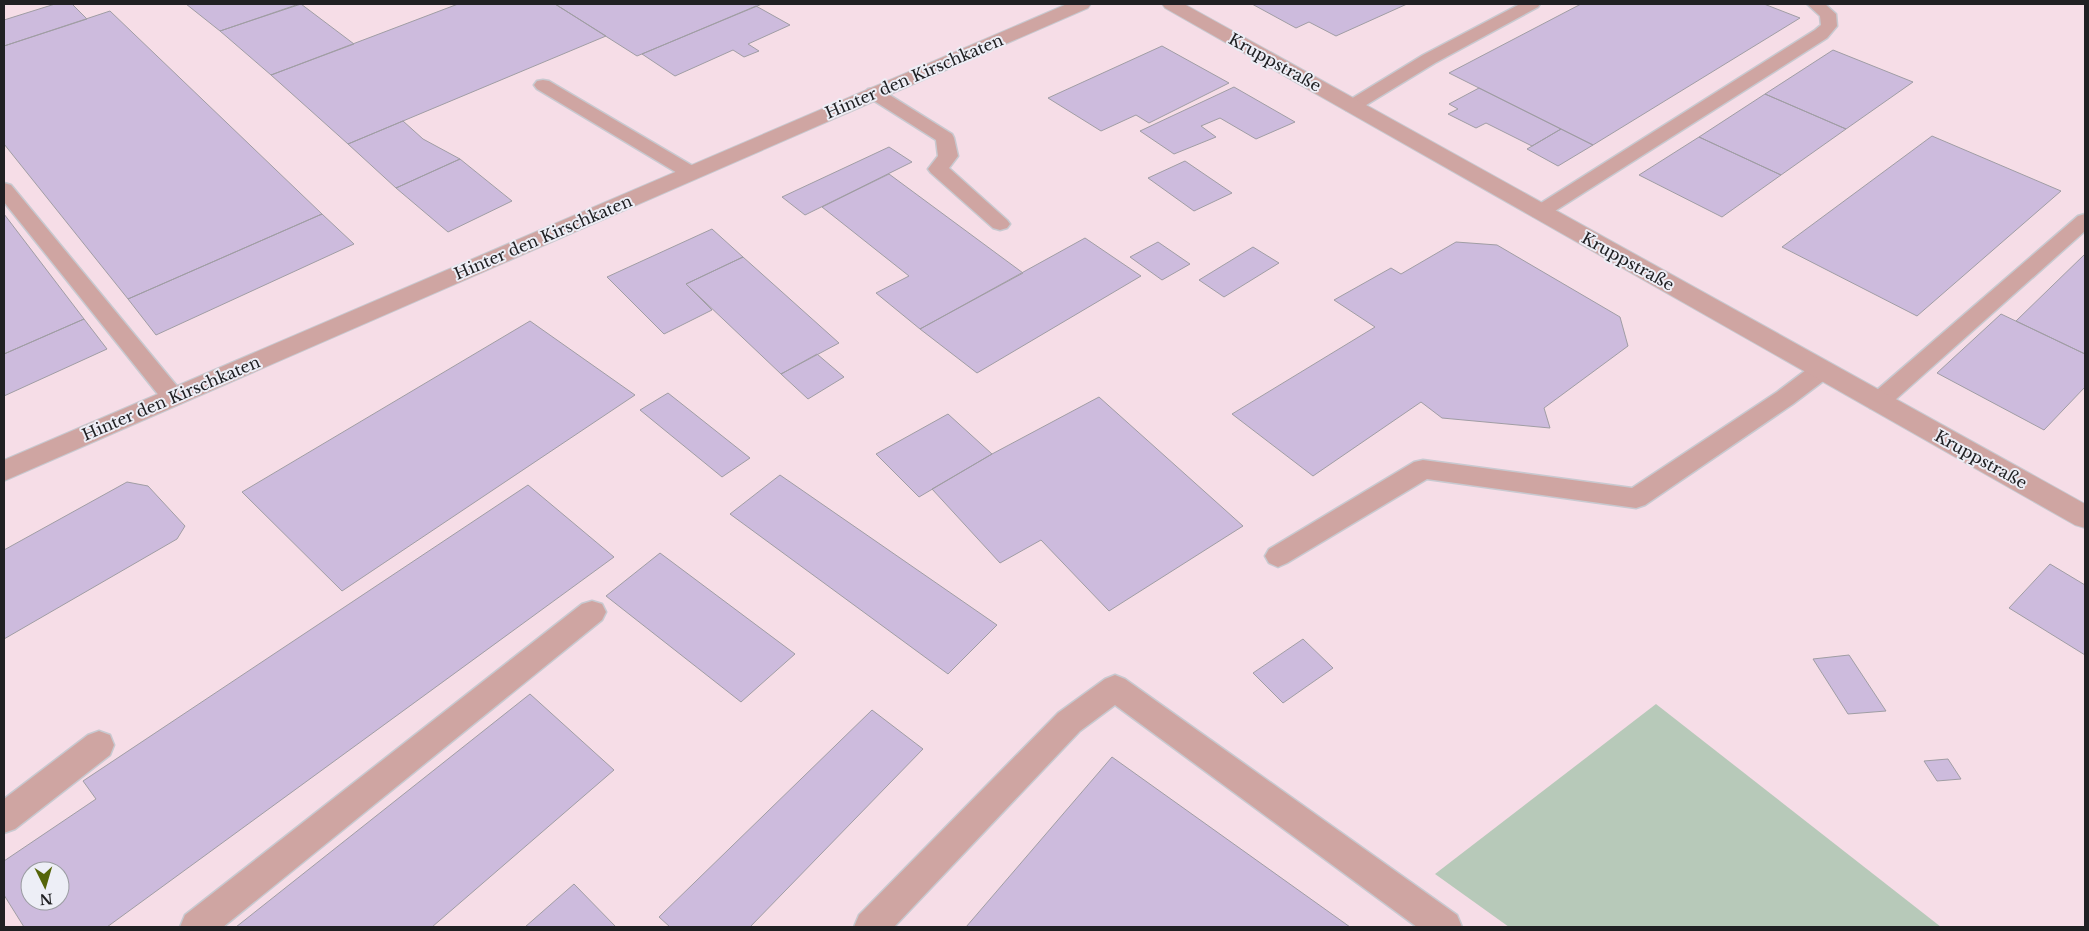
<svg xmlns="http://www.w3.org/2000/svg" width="2089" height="931" viewBox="0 0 2089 931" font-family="'Libre Baskerville',serif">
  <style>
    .industrial { fill: #f6dde7; fill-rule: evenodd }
    .green { fill: #b7c9b9 }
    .building { fill: #cdbbdd; stroke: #a09da4; fill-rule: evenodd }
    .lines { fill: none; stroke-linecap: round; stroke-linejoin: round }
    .service-casing { stroke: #c8c9d0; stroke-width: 3 }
    .minor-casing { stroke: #c8c9d0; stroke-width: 2 }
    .service { fill: #cfa5a2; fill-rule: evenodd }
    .minor { fill: #cfa5a2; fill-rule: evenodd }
    .labels { text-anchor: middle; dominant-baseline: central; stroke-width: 4; stroke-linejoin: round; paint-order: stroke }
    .street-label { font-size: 16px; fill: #202023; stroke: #edeef6 }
  </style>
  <rect width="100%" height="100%" fill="#edeef6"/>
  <path class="industrial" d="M4,4H2085V927H4ZM30,871H60V901H30Z"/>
  <path class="green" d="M1656,704L1941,927H1509L1435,874Z"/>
  <path class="building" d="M55,4H72L87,19L4,46V20Z
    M186,4H299L220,31Z
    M301,4L354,44L271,75L220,31Z
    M458,4H555L606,36L348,144L271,75Z
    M555,4H762L637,56Z
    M1252,4H1407L1336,36L1309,22L1296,28Z
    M1581,4H1764L1800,18L1593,145L1449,73Z
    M756,6L790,25L748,44L759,51L744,57L733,50L675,76L642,54Z
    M110,11L322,214L128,299L4,144V46Z
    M1162,46L1229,83L1149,123L1136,115L1101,131L1048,98Z
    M1833,50L1913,82L1846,129L1765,94Z
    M1234,87L1295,122L1256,139L1220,118L1201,126L1216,137L1174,154L1140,131Z
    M1479,88L1561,129L1532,146L1486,123L1476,128L1448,114L1458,109L1449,104Z
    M1765,94L1846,129L1781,175L1699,137Z
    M403,121L423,139L460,159L396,188L348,144Z
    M1561,129L1593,145L1558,166L1527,149Z
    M1932,136L2061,191L1917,316L1782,247Z
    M1699,137L1781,175L1722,217L1639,175Z
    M889,147L912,162L805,215L782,197Z
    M460,159L512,201L448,232L396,188Z
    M1185,161L1232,193L1194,211L1148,178Z
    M889,174L1023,273L920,329L876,293L909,276L822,207Z
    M4,214L84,319L4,354Z
    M322,214L354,244L156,335L128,299Z
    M712,229L743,257L686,284L712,310L664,334L607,277Z
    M1085,238L1141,276L977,373L920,329Z
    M1158,242L1190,264L1162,280L1130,257Z
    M1456,242L1497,245L1620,317L1628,346L1544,408L1550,428L1442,418L1421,402L1313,476L1232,414L1375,327L1334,300L1391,268L1401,274Z
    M1253,247L1279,263L1224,297L1199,280Z
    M2085,254V354L2016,321Z
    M743,257L839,343L781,374L686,284Z
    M2001,314L2085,354V387L2044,430L1937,373Z
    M84,319L107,349L4,396V354Z
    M530,321L635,395L342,591L242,492Z
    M817,354L844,377L808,399L781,374Z
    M668,393L750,458L722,477L640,410Z
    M1099,397L1243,526L1109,611L1041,540L1000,563L932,489L992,454Z
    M948,414L992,454L919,497L876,454Z
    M780,475L997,625L948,674L730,514Z
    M127,482L148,486L185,526L177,539L4,639V550Z
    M528,485L614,557L107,927H24L4,895V861L96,799L83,781ZM30,871H60V901H30Z
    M660,553L795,654L741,702L606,596Z
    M2050,564L2085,585V655L2009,608Z
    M1303,639L1333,668L1283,703L1253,673Z
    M1849,655L1886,711L1848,714L1813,659Z
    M530,694L614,770L432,927H236Z
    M872,710L923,749L750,927H670L659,917Z
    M1112,757L1350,927H966Z
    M1948,759L1961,779L1937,781L1924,761Z
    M574,884L616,927H525Z"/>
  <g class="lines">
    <g class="service-casing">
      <path id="service" d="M1520,4H1540L1538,7L1435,63L1358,110L1352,111L1346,110L1343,106L1346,102L1423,55Z
        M1807,4H1825L1836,14L1837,26L1827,38L1547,216L1540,218L1533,216L1530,212L1533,208L1815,30L1821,25L1820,16Z
        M543,80L549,81L698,169L701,173L698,177L691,179L684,177L537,89L534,85L537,81Z
        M874,88L880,89L952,134L954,138L958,156L949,168L1007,220L1010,224L1007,228L1000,230L993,228L931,173L928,169L938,156L936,140L868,97L865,93L868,89Z
        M4,183L11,185L181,391L185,397L181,403L173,405L165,403L4,202Z
        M2085,214V231L1886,408L1878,410L1870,408L1866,402L1870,396L2078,216Z
        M1822,362L1830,364L1834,370L1830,376L1793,404L1645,505L1636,508L1427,479L1287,563L1278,567L1269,563L1265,556L1269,549L1414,462L1423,460L1632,488L1777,392L1814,364Z
        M592,601L602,604L606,612L602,620L223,927H180L185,915L582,604Z
        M1115,675L1125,679L1457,915L1462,927H1417L1115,705L1080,731L894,927H854L859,915L1058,713L1105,679Z
        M99,731L110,735L114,745L110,755L15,829L4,833V799L88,735Z"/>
    </g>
    <g class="minor-casing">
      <path id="minor" d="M1067,4H1091L1088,8L4,481V460Z
        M1162,4H1184L2085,504V528L2075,525L1165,8Z"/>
    </g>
    <use href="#service" class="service"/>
    <use href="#minor" class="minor"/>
  </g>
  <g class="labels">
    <g class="street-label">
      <text transform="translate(1275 62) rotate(29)">Kruppstraße</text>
      <text transform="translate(914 76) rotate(-23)">Hinter den Kirschkaten</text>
      <text transform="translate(543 237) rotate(-23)">Hinter den Kirschkaten</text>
      <text transform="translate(1628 261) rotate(29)">Kruppstraße</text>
      <text transform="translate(171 398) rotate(-23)">Hinter den Kirschkaten</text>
      <text transform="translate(1981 459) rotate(29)">Kruppstraße</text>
    </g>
  </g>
  <rect width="2089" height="931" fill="none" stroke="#202023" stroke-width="10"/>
  <g transform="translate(45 886) rotate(175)"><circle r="24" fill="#edeef6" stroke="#9b9ca2"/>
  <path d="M0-4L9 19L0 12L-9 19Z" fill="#556409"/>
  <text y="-8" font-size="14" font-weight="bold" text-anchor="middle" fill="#202023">N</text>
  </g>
</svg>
